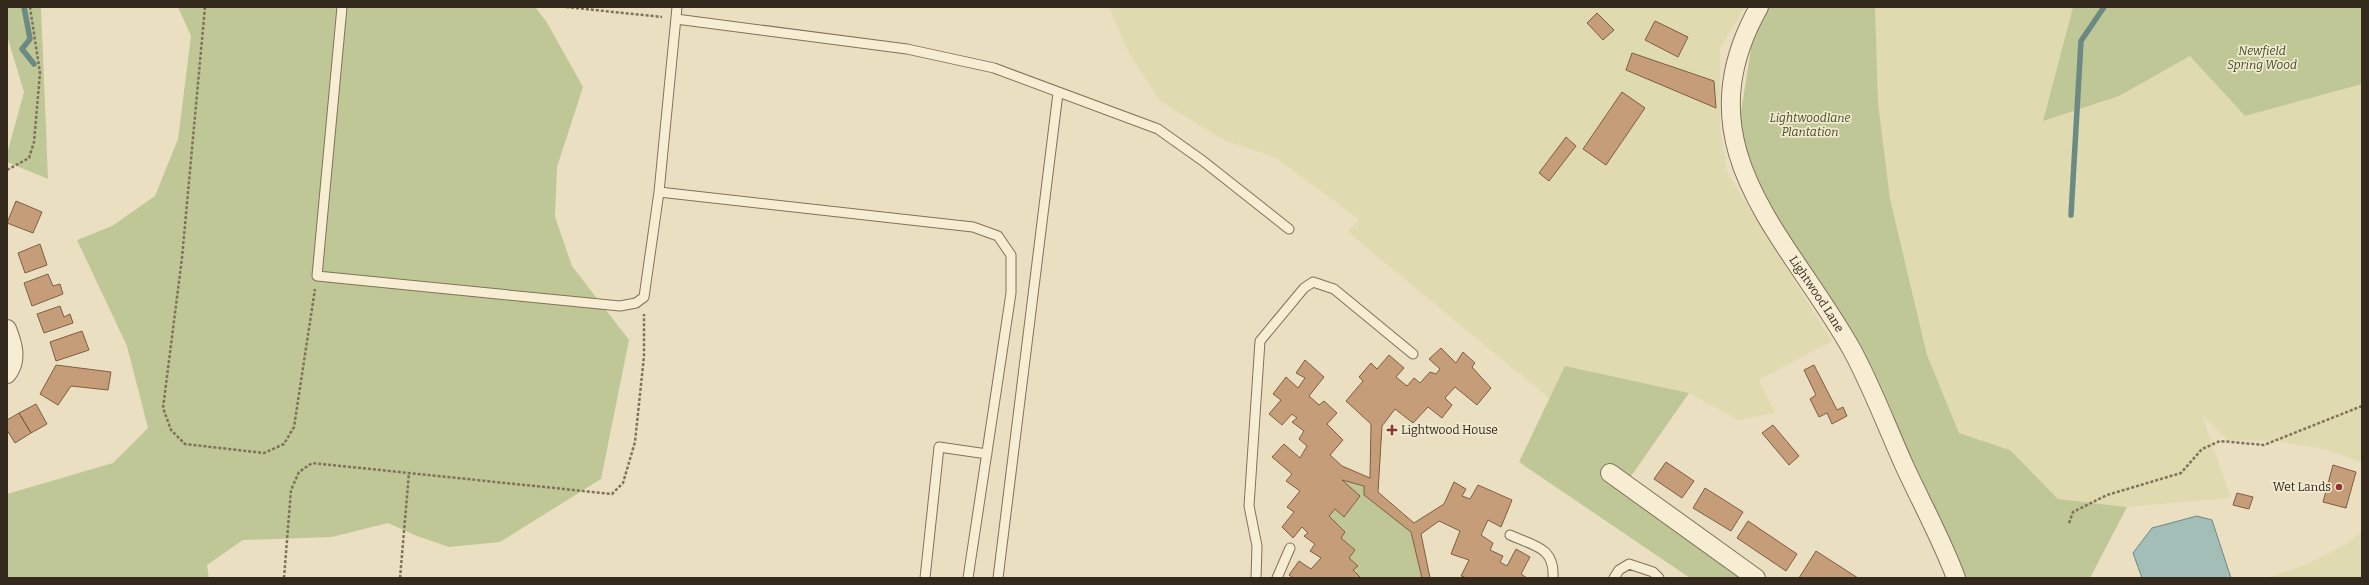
<svg xmlns="http://www.w3.org/2000/svg" width="2369" height="585" viewBox="0 0 2369 585" font-family="Bitter,serif">
  <style>
    .farmland { fill: #dfdaaf }
    .green { fill: #bfc796 }
    .water { fill: #a3bdb7; stroke: #6b8a84 }
    .lines { fill: none; stroke-linecap: round; stroke-linejoin: round }
    .stream { stroke: #6b8a84; stroke-width: 5.5 }
    .building { fill: #c69d79; stroke: #7f5d42 }
    .service-casing { stroke: #82715a; stroke-width: 11 }
    .minor-casing { stroke: #82715a; stroke-width: 20 }
    .path { stroke: #82715a; stroke-width: 2.5; stroke-dasharray: 3 2; stroke-linecap: butt }
    .service { stroke: #f6edd3; stroke-width: 9 }
    .minor { stroke: #f6edd3; stroke-width: 18 }
    .poi-dot { fill: #8d332f; stroke: #f2ead0; stroke-width: 1.5 }
    .labels { text-anchor: middle; dominant-baseline: central; stroke-width: 3.5; stroke-linejoin: round; paint-order: stroke }
    .park-label { font-size: 12px; font-style: italic; fill: #424e25; stroke: #f2ead0 }
    .street-label { font-size: 12px; fill: #33291d; stroke: #f2ead0 }
    .poi-label { font-size: 12px; fill: #33291d; stroke: #f2ead0; text-anchor: start }
  </style>
  <rect width="100%" height="100%" fill="#eae0c1"/>
  <path class="farmland" d="M1109,7H1745L1720,48V128L1728,174L1832,341L1759,380L1775,413L1738,420L1689,393L1566,366L1550,399L1348,232L1359,219L1276,158L1222,139L1160,101L1128,51Z
    M1875,7H2073L2043,120L2119,96L2190,56L2245,116L2362,84V463L2328,450L2278,441L2228,440L2202,415L2231,498L2127,507L2058,499L2010,450L1959,433L1927,355L1890,199L1878,103Z
    M2362,532V578H2266L2306,565L2346,544Z"/>
  <path class="green" d="M7,7H41L48,179L7,162V154L24,92L7,36Z
    M178,7H535L546,21L583,87L557,167L555,217L572,266L629,340L601,479L500,542L449,547L417,536L388,523L332,537L243,540L207,565L209,578H7V494L113,463L148,428L127,346L77,240L112,226L155,196L178,139L191,36Z
    M1767,7H1875L1878,103L1890,199L1927,355L1959,433L2010,450L2058,499L2127,507L2090,578H1966L1865,360L1755,182L1738,131L1754,29Z
    M2073,7H2362V84L2245,116L2190,56L2119,96L2043,121Z
    M1565,366L1689,393L1627,482L1745,578H1690L1519,462Z
    M1342,480L1364,486V495L1411,532L1422,578H1361L1353,570L1357,566L1349,558L1355,550L1341,538L1345,532L1329,516L1335,509L1344,517L1360,496Z"/>
  <path class="water" d="M2197,516L2212,520L2231,578H2142L2133,553L2152,528Z"/>
  <g class="lines">
    <path class="stream" d="M24,7L30,39L22,49L34,64
      M2071,215L2081,41L2104,7"/>
  </g>
  <path class="building" d="M1597,13L1614,30L1603,40L1587,23Z
    M1655,21L1688,37L1678,57L1645,40Z
    M1632,53L1714,81L1716,108L1626,70Z
    M1622,92L1645,108L1606,165L1583,149Z
    M1566,137L1576,146L1549,181L1539,173Z
    M16,201L42,212L33,233L7,223Z
    M40,244L47,265L25,273L18,253Z
    M48,274L53,286L60,284L63,294L32,306L24,283Z
    M60,306L64,317L70,314L73,323L44,333L37,314Z
    M82,331L89,350L56,361L50,342Z
    M1441,348L1456,363L1463,352L1475,363L1472,367L1491,388L1477,405L1455,387L1445,398L1452,405L1442,418L1428,407L1413,423L1395,409L1382,426L1378,492L1414,523L1444,504L1454,482L1466,489L1462,496L1470,499L1478,485L1512,500L1501,527L1488,520L1481,535L1493,543L1490,550L1503,556L1500,562L1507,566L1516,549L1530,557L1521,574L1527,578H1467L1461,576L1469,560L1451,554L1460,531L1439,521L1421,534L1430,578H1422L1411,532L1364,495V486L1342,480L1360,496L1344,517L1335,509L1329,516L1345,532L1341,538L1355,550L1349,558L1358,566L1353,570L1361,578H1293L1289,575L1299,561L1311,569L1321,558L1310,551L1315,544L1304,536L1308,533L1302,527L1293,538L1282,527L1294,512L1287,507L1300,491L1286,481L1292,474L1272,457L1284,444L1300,458L1307,446L1299,439L1304,431L1292,422L1297,418L1292,414L1282,425L1269,414L1281,400L1273,394L1286,377L1298,388L1305,378L1296,373L1305,360L1324,377L1309,396L1319,405L1324,401L1337,413L1327,424L1343,440L1330,455L1342,466L1370,478L1371,424L1346,401L1363,381L1359,377L1371,363L1377,369L1389,355L1404,368L1396,377L1407,386L1414,378L1420,383L1430,372L1436,374L1440,369L1429,359Z
    M56,365L111,372L108,390L71,386L58,405L40,394Z
    M1814,365L1837,410L1843,407L1847,416L1832,424L1827,413L1819,417L1810,399L1816,395L1804,370Z
    M36,404L47,424L31,433L19,413Z
    M19,413L31,433L15,443L7,430V420Z
    M1773,425L1799,456L1789,465L1762,433Z
    M1666,462L1694,481L1682,498L1654,479Z
    M2333,465L2356,472L2346,508L2323,502Z
    M1705,488L1743,512L1731,531L1693,508Z
    M2237,493L2253,497L2249,509L2233,505Z
    M1748,521L1797,554L1786,571L1737,538Z
    M1816,551L1858,578H1799Z"/>
  <g class="lines">
    <g class="service-casing">
      <path id="service" d="M342,7L317,276L620,306L636,303L644,297L659,192L677,7
        M676,19L907,49L994,68L1158,129L1203,161L1289,229
        M659,192L973,227L998,236L1011,255V293L968,578
        M1510,535C1534,546 1555,547 1553,578
        M925,578L939,447L987,454
        M998,578L1058,93
        M1256,578L1257,546L1249,506L1260,341L1304,288L1313,282L1334,289L1413,354
        M1277,578L1290,548
        M1614,578L1619,570L1629,564L1653,572L1659,578"/>
    </g>
    <g class="minor-casing">
      <g id="minor">
        <path id="s1" d="M1759,7C1679,149 1788,235 1852,350C1872,387 1887,427 1904,465C1921,502 1942,540 1956,578"/>
        <path d="M7,329C13,344 18,360 7,374"/>
        <path d="M1610,473L1756,578"/>
      </g>
    </g>
    <path class="path" d="M205,7L182,258L163,408L171,430L185,444L264,453L284,444L294,427L315,289
      M566,7L662,17
      M7,170L29,158L34,142L40,73L30,7
      M2069,523L2073,512L2107,495L2181,473L2202,449L2220,441L2264,445L2362,406
      M284,578L291,490L299,472L312,463L612,494L623,483L635,442L644,356V314
      M400,578L409,473"/>
    <use href="#service" class="service"/>
    <use href="#minor" class="minor"/>
  </g>
  <g class="poi-dot">
    <path d="M1390 424h4v4h4v4h-4v4h-4v-4h-4v-4h4z"/>
    <circle cx="2339" cy="487" r="4"/>
  </g>
  <g class="labels">
    <g class="park-label">
      <text x="2262" y="51">Newfield<tspan x="2262" dy="14">Spring Wood</tspan></text>
      <text x="1810" y="118">Lightwoodlane<tspan x="1810" dy="14">Plantation</tspan></text>
    </g>
    <g class="street-label">
      <text stroke="none"><textPath href="#s1" startOffset="314">Lightwood Lane</textPath></text>
    </g>
    <g class="poi-label">
      <text x="1401" y="430">Lightwood House</text>
      <text x="2331" y="487" text-anchor="end">Wet Lands</text>
    </g>
  </g>
  <rect width="2369" height="585" fill="none" stroke="#33291d" stroke-width="16"/>
</svg>
